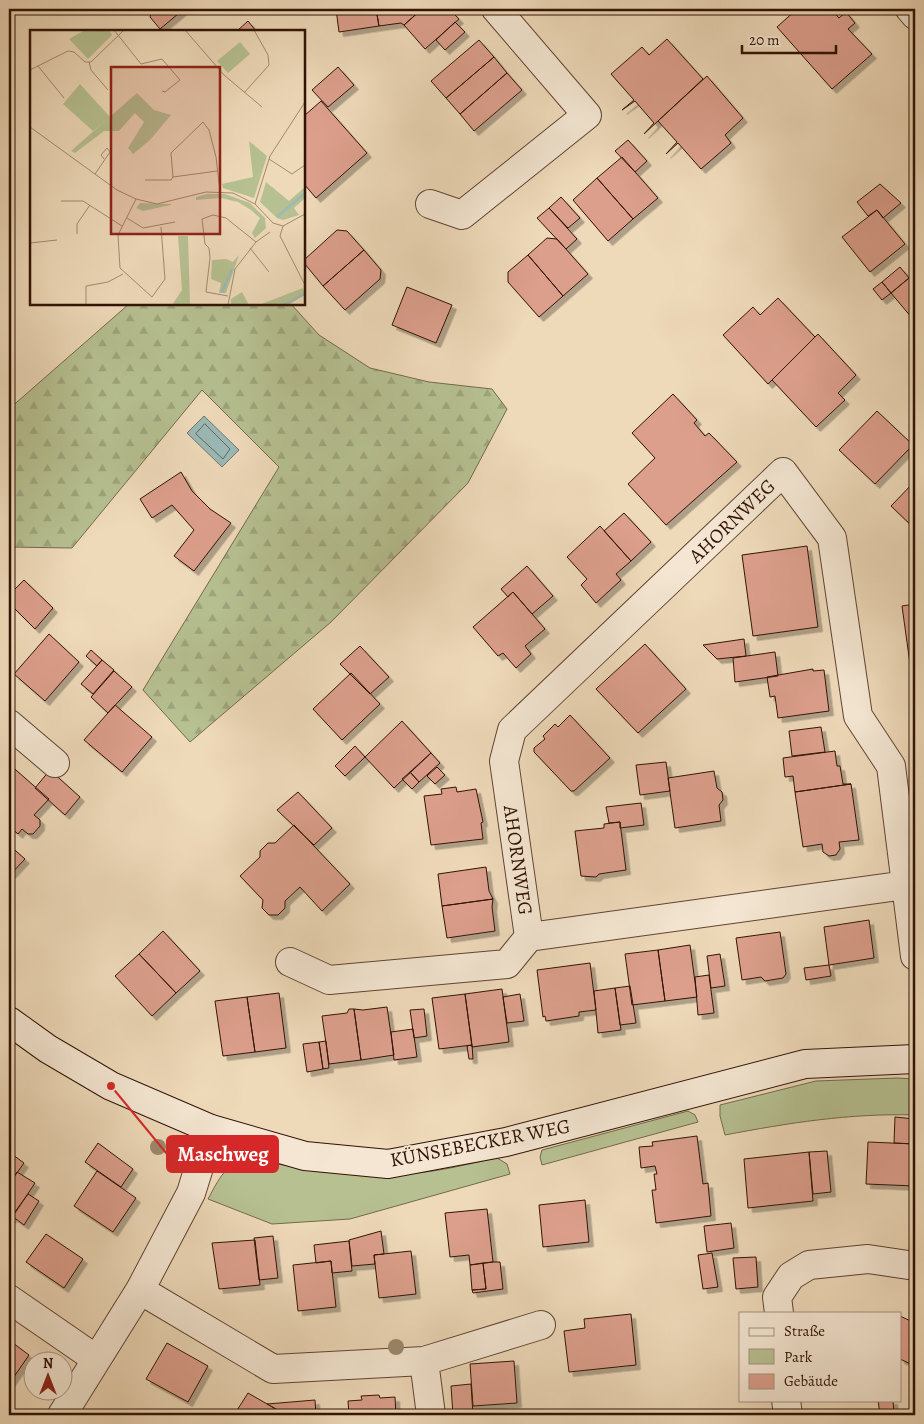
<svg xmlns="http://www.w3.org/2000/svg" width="924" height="1424" viewBox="0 0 924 1424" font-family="Alegreya,serif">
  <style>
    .green { fill: #b6c091; stroke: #746a4b }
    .forest { fill: url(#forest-firs); stroke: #746a4b }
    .water { fill: #9bb9b6; stroke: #71776f }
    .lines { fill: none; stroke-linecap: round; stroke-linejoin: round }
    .shore { stroke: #66665e; stroke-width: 1 }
    .building { fill: #dc9f8c; stroke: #311305; filter: url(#shadow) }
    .street-casing { stroke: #604432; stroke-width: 30 }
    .secondary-casing { stroke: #311305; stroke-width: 30 }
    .street { stroke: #f4e6d2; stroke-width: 28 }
    .secondary { stroke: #f4e6d2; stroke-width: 28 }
    .tree { fill: #9c896d }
    .labels { text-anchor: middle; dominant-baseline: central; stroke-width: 4; stroke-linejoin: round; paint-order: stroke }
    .street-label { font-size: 20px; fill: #311305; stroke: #f4e6d2 }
    .inset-river { fill: none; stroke: #9bb9b6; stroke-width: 2.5 }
    .inset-road { fill: none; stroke: #a28a71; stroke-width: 1 }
    .view { fill: #8f2418; fill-opacity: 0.15; stroke: #8f2418; stroke-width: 2.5 }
    .inset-edge { fill: none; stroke: #311305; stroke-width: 2.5 }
    .leader { fill: none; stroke: #d62828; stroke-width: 2 }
    .callout-dot { fill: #d62828; stroke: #f4e6d2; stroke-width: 2 }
    .callout { fill: #d62828; stroke: #d62828; stroke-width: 2 }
    .callout-label { font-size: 21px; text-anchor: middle; font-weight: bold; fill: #fff }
  </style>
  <defs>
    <pattern id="forest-firs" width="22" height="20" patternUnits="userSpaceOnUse" patternTransform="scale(1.25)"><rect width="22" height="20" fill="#b6c091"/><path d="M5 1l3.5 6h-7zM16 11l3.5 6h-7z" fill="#9da47c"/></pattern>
    <filter id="shadow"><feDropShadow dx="4.5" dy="4.5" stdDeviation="0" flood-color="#0004"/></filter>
  </defs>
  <rect width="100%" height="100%" fill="#eed9b9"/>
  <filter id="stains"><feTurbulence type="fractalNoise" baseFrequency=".004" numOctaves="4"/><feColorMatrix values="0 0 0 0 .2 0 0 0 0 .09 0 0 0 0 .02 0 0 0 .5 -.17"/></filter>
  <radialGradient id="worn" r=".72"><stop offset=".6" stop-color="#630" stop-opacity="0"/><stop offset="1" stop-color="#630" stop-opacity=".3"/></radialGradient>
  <path class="green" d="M897,1078L915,1079V1115C851,1113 788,1123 725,1135L720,1116V1105L816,1081Z
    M688,1111L695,1115L698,1122L542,1165L540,1157L542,1150Z
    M250,1158C310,1172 371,1180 433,1171C454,1168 476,1162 497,1158L507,1164L510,1174L350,1219L272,1224L208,1199C219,1179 226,1162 250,1158Z"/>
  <path class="forest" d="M129,304H291L319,335L370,368L429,382L492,389L507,409L468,483L331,622L190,742L143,690L279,467L202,390L72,548L9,547V409Z"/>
  <path class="water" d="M204,416L239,450L222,467L187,433Z"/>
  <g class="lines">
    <path class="shore" d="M205,424L230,449L223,459L196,434Z"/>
  </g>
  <path class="building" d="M152,9H184L160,29L150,17Z
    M336,9H376L379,26L339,32Z
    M376,9H422L404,25L401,23L379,26Z
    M422,9H449L459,19L425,49L404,25Z
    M797,9H831L839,18L846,12L855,23L848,29L872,54L832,89L777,27Z
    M248,21L256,31H237Z
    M455,22L465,32L445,50L436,40Z
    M667,39L703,79L644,134L654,123L635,101L622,110L634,100L611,74L642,47L649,55Z
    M479,40L494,57L446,98L431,81Z
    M494,57L507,73L460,114L446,98Z
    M338,67L354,85L328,107L312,90Z
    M507,73L522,90L474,131L460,114Z
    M707,76L743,118L725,135L731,143L701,169L678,143L666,154L677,142L658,121Z
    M321,101L367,153L316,198L304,184V116Z
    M628,140L647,161L635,172L615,151Z
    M622,157L658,198L633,219L597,178Z
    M597,178L633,219L608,241L573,200Z
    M880,184L901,203L883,218L877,210L868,216L857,202Z
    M561,197L580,218L568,228L549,208Z
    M549,208L577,239L566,249L537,218Z
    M877,210L905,244L870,272L842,237Z
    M337,230L347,231L364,250L323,286L304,263V260Z
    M547,238L557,239L588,274L563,296L528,255Z
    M364,250L381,270L380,279L345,310L323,286Z
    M528,255L563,296L539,317L508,282V272Z
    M900,267L909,278L891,293L882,282Z
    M915,273V315L912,318L891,293Z
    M882,282L891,293L882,300L873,289Z
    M407,287L452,305L436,343L392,325Z
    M778,298L815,337L768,384L723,335L753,307L760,315Z
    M818,334L856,375L838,393L845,400L816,427L772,380Z
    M673,394L697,420L694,423L705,436L709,433L737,462L666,525L628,484L655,458L632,433Z
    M877,411L913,445L875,484L839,450Z
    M181,472L192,491L210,509L231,523L194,571L174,556L194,530L172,505L152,518L140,499Z
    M915,481V529L891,506Z
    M624,513L651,542L631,561L604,531Z
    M600,526L631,561L616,574L621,580L596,603L581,585L587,579L567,557Z
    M807,546L818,627L753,636L742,555Z
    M527,566L553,596L532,614L513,592L508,597L501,589Z
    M24,580L53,608L35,629L9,603V589L14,590Z
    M513,592L545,629L525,646L531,654L516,668L503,653L498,656L473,627Z
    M915,604V663L910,664L902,606Z
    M49,634L79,662L45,701L14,674Z
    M744,639L746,656L717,659L703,645Z
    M645,644L686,689L638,733L596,689Z
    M360,646L389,677L370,694L340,664Z
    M91,650L102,660L97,666L86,656Z
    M775,652L778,676L735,682L733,658Z
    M102,660L114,670L93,694L81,684Z
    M813,669V671L824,670L829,711L778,718L775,696L770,697L767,677Z
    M114,671L132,687L108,713L91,697Z
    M351,673L380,704L342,740L313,709Z
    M115,705L152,737L122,772L84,740Z
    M570,715L610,758L574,791H571L534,752V748L545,739L543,736L555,724L558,727Z
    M402,721L431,753L394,788L365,757Z
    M821,727L825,752L792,756L789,731Z
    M355,746L365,757L345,776L335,766Z
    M835,751L837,766H840L843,784H851L795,792L793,776L785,777L783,758Z
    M431,753L440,763L419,782L410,772Z
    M666,762L670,791L640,795L636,765Z
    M9,764L49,799L34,815L40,820V826L33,834H28L22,829L18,834L9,826Z
    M437,767L445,775L435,784L427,776Z
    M50,770L80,797L65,815L35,788Z
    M714,771L717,788L722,792L723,800L719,805L721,821L675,828L668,778Z
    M410,772L419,782L412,789L402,779Z
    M851,784L859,840L839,842L840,849L836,855L829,856L823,852L822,844L803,847L795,792Z
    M456,787L457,792L476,789L483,822L481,823L483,839L431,845L424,796L442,794L441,789Z
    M298,792L332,828L314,845L277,810Z
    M641,803L644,825L620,828V822L609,823L606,807Z
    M620,822L626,870L599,874L596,877L581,876L575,831L604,828V824Z
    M294,825L350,884L322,911L300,887L285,901V908L278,915H269L262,908L263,900L240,876L260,857V851L268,843H275Z
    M9,845L25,859L9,876Z
    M486,867L489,891L493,899L442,906L438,874Z
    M493,899L492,907L495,931L447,938L442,906Z
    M869,920L874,958L829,965L824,927Z
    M163,931L200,971L176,993L139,954Z
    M780,932L786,974L783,978L765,981L761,977L742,980L736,938Z
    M690,945L697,997L665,1001L658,950Z
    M658,950L665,1001L632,1005L625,954Z
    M139,954L176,993L152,1016L115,976Z
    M720,954L725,986L711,988L707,956Z
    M590,963L596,1010L579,1012V1016L546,1021L545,1016L543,1017L537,970Z
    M829,965L831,976L806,980L804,968Z
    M709,975L714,1013L698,1015L695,977Z
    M630,986L636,1023L620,1025L615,988Z
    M615,988L621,1030L598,1033L594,991Z
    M502,989L509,1042L472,1047L465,994Z
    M279,993L286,1048L255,1052L247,997Z
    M465,994L472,1045L439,1049L432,998Z
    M520,994L524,1021L507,1023L503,997Z
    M247,997L255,1052L223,1056L215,1001Z
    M387,1007L394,1055L361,1060L354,1009L363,1010Z
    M349,1009H354L361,1060L329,1064L322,1016L347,1013Z
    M424,1009L427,1036L414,1038L410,1010Z
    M413,1029L417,1057L394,1060L391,1032Z
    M326,1041L329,1068L323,1069L319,1042Z
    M319,1042L323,1069L307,1072L303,1044Z
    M472,1045L473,1059H469L467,1046Z
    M895,1117L915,1119V1144L894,1143Z
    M697,1136L703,1184L708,1183L711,1216L656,1223L652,1190H656L654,1174H657L655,1166L641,1168L639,1147L653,1146L652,1142Z
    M868,1142L915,1144V1186L866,1184Z
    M98,1143L133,1169L121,1187L85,1162Z
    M827,1151L831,1192L813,1194L809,1152Z
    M9,1152L24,1163L9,1184Z
    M809,1152L813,1201L748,1208L744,1159Z
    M97,1171L136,1198L113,1232L74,1206Z
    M17,1172L35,1183L11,1219L9,1217V1184Z
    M28,1194L39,1201L24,1225L12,1216Z
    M585,1200L589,1242L543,1247L539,1205Z
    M487,1209L493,1262L470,1265L469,1255L450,1257L445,1213Z
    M731,1223L734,1248L707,1252L704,1226Z
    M381,1231L384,1254L374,1255L375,1264L352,1266L349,1240Z
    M46,1234L83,1259L64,1288L26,1262Z
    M273,1236L278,1278L259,1280L254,1238Z
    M255,1240L260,1285L219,1289L212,1243Z
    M349,1241L352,1271L332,1273L331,1261L316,1263L314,1245Z
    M411,1251L416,1294L379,1298L374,1255Z
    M712,1253L718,1287L703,1289L698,1255Z
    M756,1257L758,1287L736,1289L733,1258Z
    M331,1261L336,1307L298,1311L293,1265Z
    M493,1262H500L503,1289L473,1293L472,1290L486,1289L483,1263Z
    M483,1263L486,1289L472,1290L470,1265Z
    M631,1314L636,1365L569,1372L564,1331L585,1328L584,1319Z
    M900,1316L915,1323V1366L900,1359Z
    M9,1340L29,1355L9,1384Z
    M167,1343L208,1366L188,1402L146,1379Z
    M514,1361L517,1403L473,1406L470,1364Z
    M471,1384L473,1415H453L451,1386Z
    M248,1393L281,1412L288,1411L289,1415H234Z
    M379,1395L380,1398L395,1397L396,1415H349L348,1401L362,1400L361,1396Z
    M315,1400L316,1415H289L288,1411L281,1412L267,1404Z
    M878,1400H893L894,1415H880Z"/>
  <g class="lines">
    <g class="street-casing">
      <path id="street" d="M910,9L915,15
        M430,204L462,215L587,115L496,9
        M9,724L55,763
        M906,885L529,937L504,761L512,730L783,472L832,538L858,716L891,766L915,956
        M290,962L329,980L507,964L529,937
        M140,1290L273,1369L424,1361L541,1325
        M9,1299L96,1359
        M779,1313L777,1297L791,1276L809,1265L868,1259L915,1266
        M424,1361L431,1415
        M786,1400L788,1415
        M62,1415L140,1290L191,1193L211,1129"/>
    </g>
    <g class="secondary-casing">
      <path id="secondary" d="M9,1021L48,1049L111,1086L211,1129L305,1156L388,1164L506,1142L805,1064L915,1059"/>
    </g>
    <use href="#street" class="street"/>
    <use href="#secondary" class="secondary"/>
  </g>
  <g class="tree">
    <circle cx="158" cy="1147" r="8"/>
    <circle cx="396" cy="1347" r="8"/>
  </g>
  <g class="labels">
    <g class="street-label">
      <text transform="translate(732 521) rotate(-44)">AHORNWEG</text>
      <text transform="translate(518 860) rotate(82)">AHORNWEG</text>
      <text transform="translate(480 1143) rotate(-11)">KÜNSEBECKER WEG</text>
    </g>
  </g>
  <g transform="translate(30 30)">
    <rect width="275" height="275" fill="#eed9b9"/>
    <path d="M55,0H79L82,5L58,29L39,9ZM210,12L220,24L198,43L187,31ZM50,54L80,87L63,101L33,74ZM219,111L237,126L224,168L193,158L192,154L223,147ZM236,152L259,171L275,157V168L264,178L269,185L253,190L247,188L230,172ZM177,164H195L220,173L235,188L236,198L225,208L222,203L230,188L221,180L208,172L191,168L166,170V167ZM110,173L141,174V175L113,181L106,178ZM148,206H158L160,275H142L152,260ZM273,258L275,265L258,275H229ZM212,262L219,275H201V269Z" fill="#b6c091"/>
    <path d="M107,63L124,80L141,85L120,110L103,124L98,118L114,92L105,83L89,101H74L45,123L41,121ZM209,225L196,263H189L191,253L181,249L182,230L196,229L203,232Z" fill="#b6c091"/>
    <path class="inset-river" d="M247,187L275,163M192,262L202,239M254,275L274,264"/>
    <path class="inset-road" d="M84,0L111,34L132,29L150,50L135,62L132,61M155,0L194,45L232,77M59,32L61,40L78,60M8,36L34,68M0,40L38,21L44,22L55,32H61L94,0M214,63L239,35L238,25L224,0M0,97L87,160L106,169L127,174L176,162L203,163L225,174L243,193M239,129L262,144L275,135M187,141L143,147L141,123L173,92L179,100L186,127L190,161M65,144L80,122L77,118L71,125L74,129M115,150H141L143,147M106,169L88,205L90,238L122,267M31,171H53L92,196M225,174L240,126L275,72M97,188L113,198L145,192M243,193L253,196L250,206M253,196L275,184M47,204V194L60,175M250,206L275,255M0,213L27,210M220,218L239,242M198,266L176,262L180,228L179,218L175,214L172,189L183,185L196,188L226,212M122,267L135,249L131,197M56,275V256L78,252L93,244M198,275L205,239L226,212L240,202"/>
    <path class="view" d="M81,37H190V204H81Z"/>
    <rect width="275" height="275" class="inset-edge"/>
  </g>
  <path class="leader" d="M111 1086L167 1154"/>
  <circle class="callout-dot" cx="111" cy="1086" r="5"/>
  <rect class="callout" x="167" y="1136" width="111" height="36" rx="5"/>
  <g class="callout-label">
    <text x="223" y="1161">Maschweg</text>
  </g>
  <rect width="924" height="1424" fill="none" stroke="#eed9b9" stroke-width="30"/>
  <rect x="10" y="10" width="904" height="1404" fill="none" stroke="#311305" stroke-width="2.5"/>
  <rect x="15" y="15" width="894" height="1394" fill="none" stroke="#311305"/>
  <rect x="739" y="1312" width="162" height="90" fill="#f4e6d2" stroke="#a69280"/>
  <rect x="749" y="1328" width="25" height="8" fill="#f4e6d2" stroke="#a69280"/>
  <text x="784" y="1336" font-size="15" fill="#311305">Straße</text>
  <rect x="749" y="1349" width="25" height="15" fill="#b6c091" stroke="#a69280"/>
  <text x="784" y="1362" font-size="15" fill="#311305">Park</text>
  <rect x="749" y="1374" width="25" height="15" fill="#dc9f8c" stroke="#a69280"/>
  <text x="784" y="1386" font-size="15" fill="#311305">Gebäude</text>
  <g transform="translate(48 1376)"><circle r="24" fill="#f4e6d2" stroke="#a69280"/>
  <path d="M0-4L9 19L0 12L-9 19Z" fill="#8f2418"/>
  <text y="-8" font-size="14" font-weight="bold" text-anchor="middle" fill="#311305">N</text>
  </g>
  <path d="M742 45v8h94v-8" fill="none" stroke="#311305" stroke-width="2.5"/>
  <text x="749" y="45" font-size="15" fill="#311305" stroke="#f4e6d2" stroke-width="4" paint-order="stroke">20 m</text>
  <rect width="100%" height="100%" filter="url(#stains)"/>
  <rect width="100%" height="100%" fill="url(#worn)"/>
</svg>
